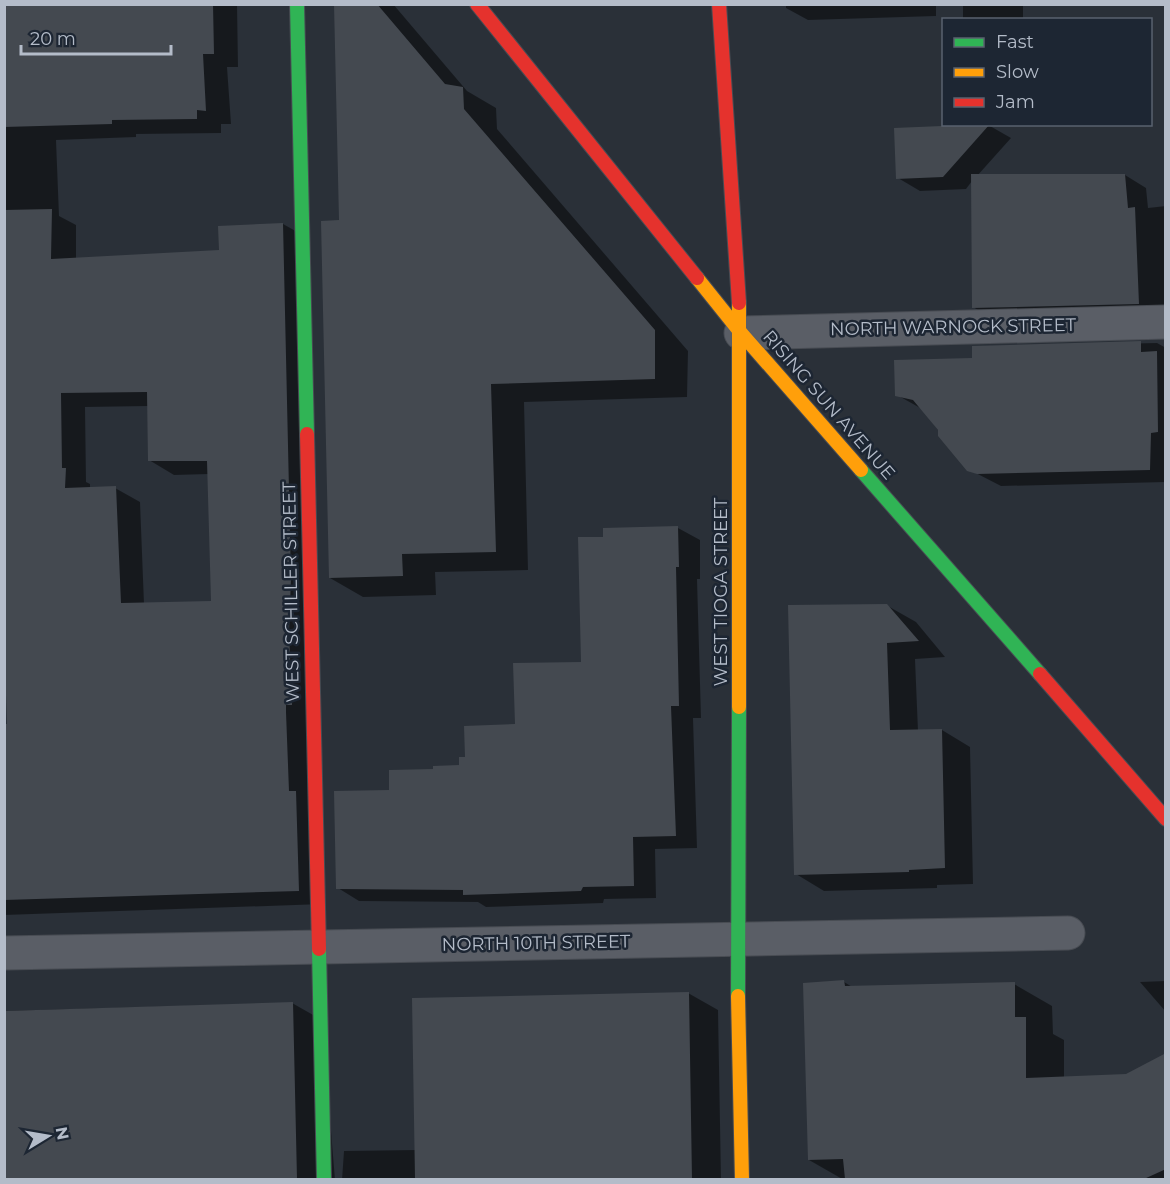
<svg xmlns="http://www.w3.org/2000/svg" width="1170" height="1184" viewBox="0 0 1170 1184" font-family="Montserrat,sans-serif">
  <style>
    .shadow { fill: #0007; fill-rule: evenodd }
    .building { fill: #444950; fill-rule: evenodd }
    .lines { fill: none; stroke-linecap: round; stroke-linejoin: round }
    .street-casing { stroke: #484c53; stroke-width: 35 }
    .fast-casing { stroke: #484c53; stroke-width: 16 }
    .slow-casing { stroke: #484c53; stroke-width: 16 }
    .jam-casing { stroke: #484c53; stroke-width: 16 }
    .street { stroke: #5a5e66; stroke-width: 33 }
    .fast { stroke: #30b455; stroke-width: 14 }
    .slow { stroke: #ff9f0a; stroke-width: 14 }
    .jam { stroke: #e5322d; stroke-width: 14 }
    .labels { text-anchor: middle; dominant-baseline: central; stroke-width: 5; stroke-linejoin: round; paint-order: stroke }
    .street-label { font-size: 18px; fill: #b4bcc9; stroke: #1d2633 }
  </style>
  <rect width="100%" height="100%" fill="#2a3038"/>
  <path class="shadow" d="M4,4H237L238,67H227L231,124H221V133L136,134V137L56,140L59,216L76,225V259L221,252L283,224L308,238L323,904L4,915V726H9L4,652ZM149,406V460L174,475L209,474L213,602L144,604L140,502L115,488L90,489V484L86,482L85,407Z
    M335,4H393L467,91L496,108L497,129L688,351L687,397L524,402L528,570L435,572L436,595L363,597L330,578L340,221Z
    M786,4H936V16L808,20L786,8Z
    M963,4H1023V20H963Z
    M990,126L1011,138L977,176L1125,175L1146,188L1148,208L1166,206V316L995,320L973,307L972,181L966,189L920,191L898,178L896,130Z
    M1157,343L1166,348V482L1001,486L968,469L922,409L897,395L974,359V347Z
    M678,528L700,540V579H697L701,718H693L697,848L655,849L656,898L604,899L603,903L486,907L478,902L359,901L338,888L391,792L434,771L461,766L466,758L517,725L583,663L605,538Z
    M886,605L916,622L945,657L915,659L918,731L942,730L970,747L973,884L937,885V888L824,891L796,874Z
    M1166,981V1012L1140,982Z
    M844,982L854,988L1014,984L1052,1006L1053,1034L1064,1040V1078L1127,1076L1166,1055V1180H844L809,1160Z
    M688,993L718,1010L721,1180H342L344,1151L416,1150Z
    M292,1003L322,1020L335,1180H4V1011Z"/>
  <path class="building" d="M4,4H213L214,54H203L206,111L197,110V119L112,120V124L4,127Z
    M334,4H377L445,84L463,87L464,109L655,330V379L491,384L496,552L402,554L403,576L329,578L321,221L339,220Z
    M990,124L943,177L896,179L894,128Z
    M971,174H1125L1128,208L1135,207L1139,304L972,308Z
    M52,209L51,259L219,250L218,226L283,223L291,579L289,632L292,705H286V712L289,791H296L299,891L4,900V724H7L4,638V210ZM147,392L148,461H207L211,601L121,603L116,486L65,488L66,468H62L61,393Z
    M1141,341V352L1157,351L1158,432L1151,433L1150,470L977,474L967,471L938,436V430L913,400L895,396L894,360L972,358V346Z
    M678,526L679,567H676L679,706H671L676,836L633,837L634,886L583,887L581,891L463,895V890L336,889L334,791L389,790V770L433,769V766L459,765V757H465L464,726L515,724L513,663L581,662L578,537H603V528Z
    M887,604L919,641L887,643L890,730L942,729L945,868L909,870V872L794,875L788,605Z
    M844,980L845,986L1015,982V1017H1026V1078L1126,1074L1166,1053V1169L1144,1179H845L843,1159L808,1160L803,983Z
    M689,992L692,1179H415L412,998Z
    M293,1002L297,1179H4V1011Z"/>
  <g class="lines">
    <g class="street-casing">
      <path id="street" d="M741,333L1166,322
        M4,953L1068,933"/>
    </g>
    <g class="fast-casing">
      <path id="fast" d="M297,4L307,434
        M861,470L1040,674
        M319,949L324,1180
        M738,996L739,707"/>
    </g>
    <g class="slow-casing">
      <path id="slow" d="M697,278L741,333L861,470
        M739,707V303
        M738,996L742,1180"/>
    </g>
    <g class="jam-casing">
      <path id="jam" d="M477,4L697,278
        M719,4L739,303
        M307,434L319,949
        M1040,674L1166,819"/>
    </g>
    <use href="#street" class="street"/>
    <use href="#fast" class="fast"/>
    <use href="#slow" class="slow"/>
    <use href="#jam" class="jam"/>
  </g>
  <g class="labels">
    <g class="street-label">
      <text transform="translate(953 327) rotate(-1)">NORTH WARNOCK STREET</text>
      <text transform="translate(829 405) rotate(49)">RISING SUN AVENUE</text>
      <text transform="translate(291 592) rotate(-91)">WEST SCHILLER STREET</text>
      <text transform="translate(721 592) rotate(-90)">WEST TIOGA STREET</text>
      <text transform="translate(536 943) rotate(-1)">NORTH 10TH STREET</text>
    </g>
  </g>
  <rect width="1170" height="1184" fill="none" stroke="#b4bcc9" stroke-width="12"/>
  <rect x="942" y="18" width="210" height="108" fill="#1d2633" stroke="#59626f" stroke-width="1.5"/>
  <rect x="954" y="38" width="30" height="9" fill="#30b455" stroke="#59626f" stroke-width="1.5"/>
  <text x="996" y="48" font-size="18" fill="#b4bcc9">Fast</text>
  <rect x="954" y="68" width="30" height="9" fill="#ff9f0a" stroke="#59626f" stroke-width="1.5"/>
  <text x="996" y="78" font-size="18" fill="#b4bcc9">Slow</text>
  <rect x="954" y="98" width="30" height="9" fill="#e5322d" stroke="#59626f" stroke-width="1.5"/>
  <text x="996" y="108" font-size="18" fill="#b4bcc9">Jam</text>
  <g transform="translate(48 1136) rotate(79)" stroke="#1d2633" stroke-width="4.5" paint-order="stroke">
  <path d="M0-4.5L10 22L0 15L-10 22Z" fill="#b4bcc9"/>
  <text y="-9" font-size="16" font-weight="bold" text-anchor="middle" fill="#b4bcc9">N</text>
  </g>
  <path d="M21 45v9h150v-9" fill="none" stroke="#b4bcc9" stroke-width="3"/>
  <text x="30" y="45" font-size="18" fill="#b4bcc9" stroke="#1d2633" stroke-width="4.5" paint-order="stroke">20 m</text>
</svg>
